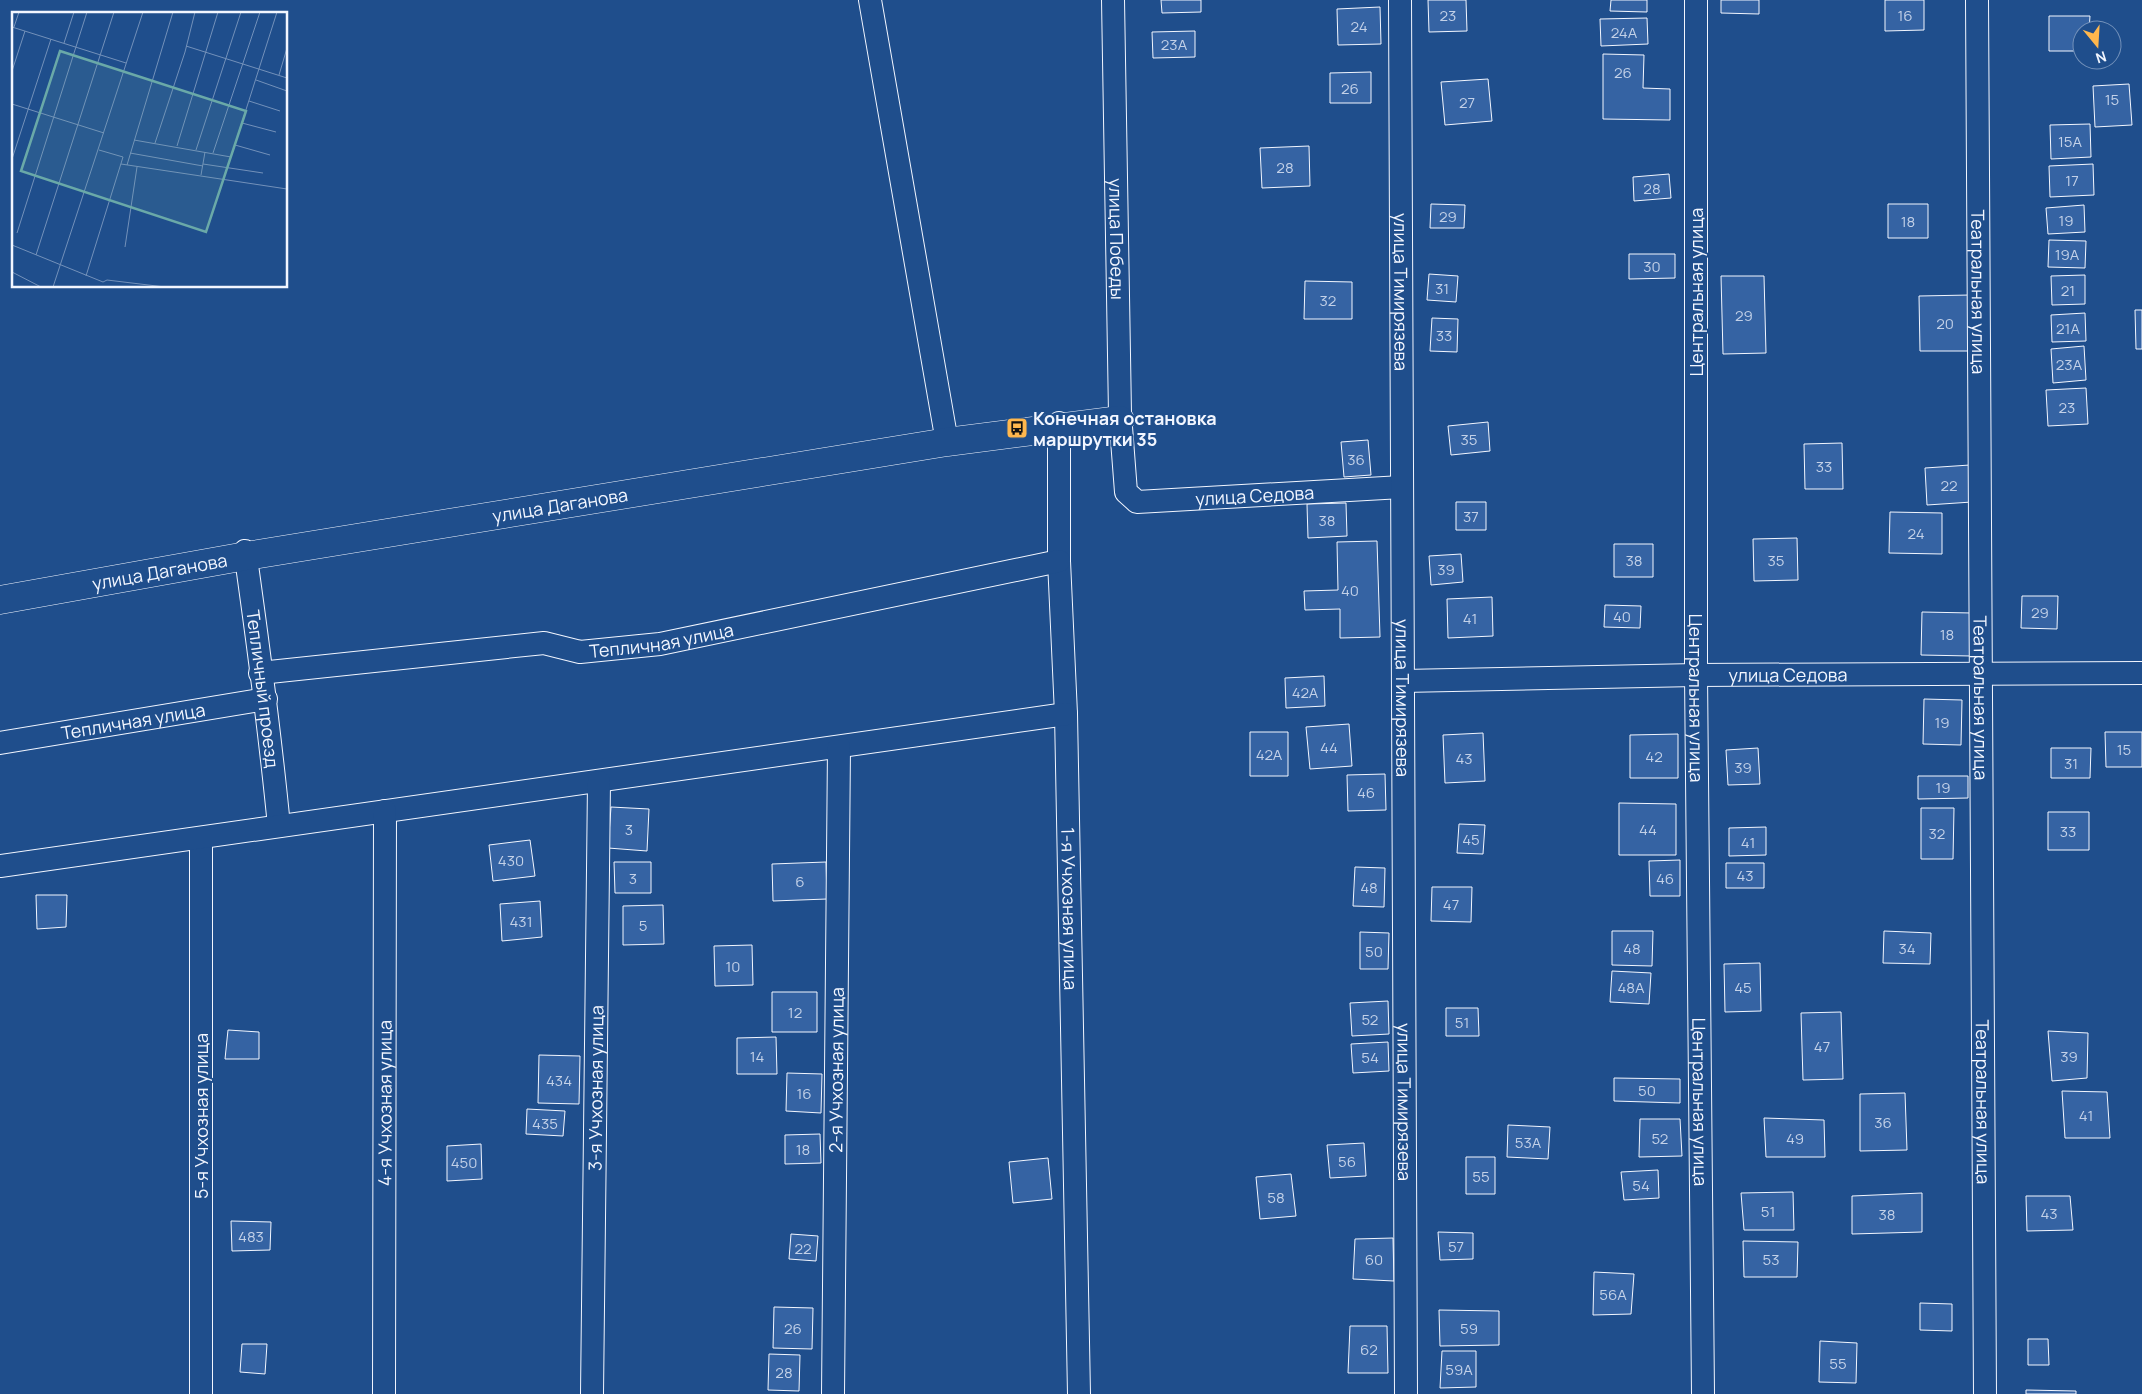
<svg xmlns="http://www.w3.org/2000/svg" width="2142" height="1394" viewBox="0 0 2142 1394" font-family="Manrope,sans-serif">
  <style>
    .building { fill: #3563a3; stroke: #f2f6ff }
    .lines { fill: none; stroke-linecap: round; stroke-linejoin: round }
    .minor-casing { stroke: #f2f6ff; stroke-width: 24 }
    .major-casing { stroke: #f2f6ff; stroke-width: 29 }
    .minor { stroke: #1f4e8c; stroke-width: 22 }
    .major { stroke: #1f4e8c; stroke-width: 28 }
    .labels { text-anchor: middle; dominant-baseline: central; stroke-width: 4; stroke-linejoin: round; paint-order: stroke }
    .number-label { font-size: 15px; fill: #c3d1e8 }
    .street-label { font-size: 18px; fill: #f2f6ff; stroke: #1f4e8c }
    .poi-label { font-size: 18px; font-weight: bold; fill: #f2f6ff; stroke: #1f4e8c; text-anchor: start }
    .inset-road { fill: none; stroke: #7391ba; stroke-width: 1 }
    .view { fill: #6aa9a8; fill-opacity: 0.15; stroke: #6aa9a8; stroke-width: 2.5 }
    .inset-edge { fill: none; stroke: #f2f6ff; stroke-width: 2.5 }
  </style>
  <rect width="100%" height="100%" fill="#1f4e8c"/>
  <path class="building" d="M1161,0H1201V12L1162,13Z
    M1428,0H1466L1467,31L1429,32Z
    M1611,0H1647V12L1610,11Z
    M1721,0H1759V14L1721,13Z
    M1885,0H1924V30L1885,31Z
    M1380,7L1381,44L1338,45L1337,9Z
    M2049,16H2090L2089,30H2082V51H2049Z
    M1647,18L1648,44L1601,46L1600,19Z
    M1195,31V57L1153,58L1152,32Z
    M1603,54L1644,55L1643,88L1670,89V120L1603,119Z
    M1371,72V103H1330V73Z
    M1488,79L1492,121L1445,125L1441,82Z
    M2129,84L2132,125L2095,127L2093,86Z
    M2090,124L2091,157L2051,159L2050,125Z
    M1309,146L1310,186L1262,188L1260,148Z
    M2093,164L2094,195L2050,197L2049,166Z
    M1669,174L1671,198L1634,201L1633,177Z
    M1431,204L1465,205L1464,228H1430Z
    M1888,204H1928V238H1888Z
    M2084,205L2085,232L2048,234L2046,208Z
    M2049,240L2086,241L2085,268L2048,267Z
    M1629,254H1675V278L1629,279Z
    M1429,274L1458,276L1456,302L1427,300Z
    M2085,275V304L2052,305L2051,276Z
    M1721,276H1764L1766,353L1723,354Z
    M1305,281L1352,282V319H1304Z
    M1970,295L1971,351H1920L1919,296Z
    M2135,310H2142V349H2136Z
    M2085,313L2086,341L2052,342L2051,315Z
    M1432,318L1458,319L1457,352L1430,351Z
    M2084,346L2086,380L2053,383L2051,349Z
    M2086,388L2088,424L2048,426L2046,390Z
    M1488,422L1490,451L1451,455L1448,426Z
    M1368,440L1371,475L1344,477L1341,442Z
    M1842,443L1843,489H1805L1804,444Z
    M1970,465L1972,502L1927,505L1925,468Z
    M1456,502H1486V530H1456Z
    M1346,503L1347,536L1308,538L1307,504Z
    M1890,512L1942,513V554L1889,553Z
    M1797,538L1798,580L1754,581L1753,539Z
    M1377,541L1380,637L1340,638V609L1305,610L1304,591L1338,590L1337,542Z
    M1614,544H1653V577H1614Z
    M1461,554L1463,582L1431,585L1429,556Z
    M2022,596H2058L2057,629L2021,628Z
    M1492,597L1493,636L1448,638L1447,599Z
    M1605,605L1641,606L1640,628L1604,627Z
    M1922,612L1972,613L1971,656L1921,655Z
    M1324,676L1325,706L1286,708L1285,678Z
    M1924,699L1962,700L1961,745L1923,744Z
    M1349,724L1352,766L1310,769L1306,727Z
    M1250,732H1288V776H1250Z
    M2105,732H2142V767H2106Z
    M1483,733L1485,781L1445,783L1443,735Z
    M1678,734V778H1630V735Z
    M1758,748L1760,784L1728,785L1726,750Z
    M2051,748H2091L2090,778H2051Z
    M1385,774L1386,810L1348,811L1347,775Z
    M1918,776H1968V798L1918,799Z
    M1619,803L1676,804V855H1619Z
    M611,807L649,809L647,851L608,848Z
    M1921,808H1954L1953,859H1921Z
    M2048,812H2089V850H2048Z
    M1459,824L1485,825L1483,854L1457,853Z
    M1766,827V855L1729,856V828Z
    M530,840L535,876L493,881L489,845Z
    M1680,860V896H1650L1649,861Z
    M614,862H651V893H615Z
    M826,862L827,899L773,901L772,864Z
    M1726,863H1764V888H1726Z
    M1355,867L1385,868L1384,907L1353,906Z
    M1432,887H1472L1471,922L1431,921Z
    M36,895H67L66,927L37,929Z
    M540,901L542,937L502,941L500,904Z
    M663,905L664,944L623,945V906Z
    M1612,931H1653L1652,966L1612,965Z
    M1884,931L1931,933L1930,964L1883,963Z
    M1360,932L1389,933L1388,969H1360Z
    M752,945L753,985L715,986L714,946Z
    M1760,963L1761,1011L1725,1012L1724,964Z
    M1612,971L1651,973L1649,1004L1610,1002Z
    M772,992H817V1032H772Z
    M1388,1001L1389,1034L1352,1036L1350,1003Z
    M1446,1008H1478L1479,1036H1446Z
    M1841,1012L1843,1079L1803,1080L1801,1013Z
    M228,1030L259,1032V1059H225Z
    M2048,1031L2088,1033L2087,1078L2052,1081Z
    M776,1037L777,1074H737V1038Z
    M1388,1042L1389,1071L1353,1073L1351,1044Z
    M539,1055L580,1056L579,1104L538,1103Z
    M787,1073L822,1074L821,1113L786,1111Z
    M1614,1078L1680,1079V1103L1614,1101Z
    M2062,1091L2107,1092L2110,1138H2065Z
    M1905,1093L1907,1150L1860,1151V1094Z
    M527,1109L565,1111L563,1136L526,1134Z
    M1764,1118L1824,1120L1825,1157H1766Z
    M1640,1119H1680L1682,1156L1639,1157Z
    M1508,1125L1550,1127L1548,1159L1507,1157Z
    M820,1134L821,1163L785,1164V1135Z
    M1364,1143L1366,1176L1330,1178L1327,1145Z
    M481,1144L482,1179L447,1181V1146Z
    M1466,1157H1495V1194H1466Z
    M1048,1158L1052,1199L1013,1203L1009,1162Z
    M1658,1170L1659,1198L1624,1200L1621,1172Z
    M1291,1174L1296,1216L1260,1219L1256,1177Z
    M1793,1192L1794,1230H1744L1741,1193Z
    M1922,1193V1232L1852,1234V1196Z
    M2026,1196H2070L2073,1230L2027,1231Z
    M231,1221L271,1222L270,1250L232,1251Z
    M1438,1232L1473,1233V1259L1440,1260Z
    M791,1234L818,1236L816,1261L789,1259Z
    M1393,1238L1394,1281L1353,1279L1355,1239Z
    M1743,1241L1798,1242L1797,1277H1744Z
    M1594,1272L1634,1274L1631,1314L1593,1315Z
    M1920,1303L1952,1304V1331L1920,1330Z
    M774,1307L813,1308L812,1349L773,1348Z
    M1439,1310L1499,1311V1345L1440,1346Z
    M1350,1326H1387L1388,1373H1348Z
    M2028,1339H2048L2049,1365H2028Z
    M1820,1341L1857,1343L1856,1383L1819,1382Z
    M242,1344H267L265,1374L240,1372Z
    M1442,1351H1476V1387L1440,1388Z
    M769,1354L800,1355L799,1391L768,1390Z
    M2026,1390L2076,1391V1394H2026Z"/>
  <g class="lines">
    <g class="minor-casing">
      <g id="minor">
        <path d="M870,0L947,442"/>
        <path id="s1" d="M1113,0L1120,414L1126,492L1137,502L1402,487"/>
        <path id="s2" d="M1400,0L1406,1394"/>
        <path id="s3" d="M1696,0V675L1703,1394"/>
        <path id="s4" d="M1977,0L1985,1394"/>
        <path id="s5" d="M1059,423V561L1066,714L1079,1394"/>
        <path id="s6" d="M245,551C258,643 270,734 279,826"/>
        <path id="s7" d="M260,673L544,643L580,652L660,644L1059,561"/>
        <path id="s8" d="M1403,681L1696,675L2142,673"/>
        <path id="s9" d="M0,743L266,699"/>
        <path d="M201,838V1394"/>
        <path d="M0,866L1066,714"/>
        <path id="s10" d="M384,1394L385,811"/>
        <path id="s11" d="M592,1394L599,782"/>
        <path id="s12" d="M833,1394L839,747"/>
      </g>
    </g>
    <g class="major-casing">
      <g id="major">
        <path id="s13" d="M0,600L246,556L947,442L1120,420"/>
      </g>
    </g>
    <use href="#minor" class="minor"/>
    <use href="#major" class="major"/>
  </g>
  <defs>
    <g id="bus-square" transform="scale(1.125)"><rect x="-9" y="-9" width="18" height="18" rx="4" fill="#ffb74d" stroke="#1f4e8c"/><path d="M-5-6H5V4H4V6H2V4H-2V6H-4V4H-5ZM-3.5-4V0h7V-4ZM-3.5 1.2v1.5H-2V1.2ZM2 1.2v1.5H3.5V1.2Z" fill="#111"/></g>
  </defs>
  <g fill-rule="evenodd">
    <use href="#bus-square" x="1017" y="428"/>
  </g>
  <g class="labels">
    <g class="number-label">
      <text x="1448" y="15">23</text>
      <text x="1905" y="15">16</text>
      <text x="1359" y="26">24</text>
      <text x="1624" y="32">24А</text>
      <text x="1174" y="44">23А</text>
      <text x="1623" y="72">26</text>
      <text x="1350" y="88">26</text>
      <text x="2112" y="99">15</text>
      <text x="1467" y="102">27</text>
      <text x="2070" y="141">15А</text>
      <text x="1285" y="167">28</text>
      <text x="2072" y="180">17</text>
      <text x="1652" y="188">28</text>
      <text x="1448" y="216">29</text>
      <text x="2066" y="220">19</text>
      <text x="1908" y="221">18</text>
      <text x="2067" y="254">19А</text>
      <text x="1652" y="266">30</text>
      <text x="1442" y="288">31</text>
      <text x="2068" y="290">21</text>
      <text x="1328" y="300">32</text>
      <text x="1744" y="315">29</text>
      <text x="1945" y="323">20</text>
      <text x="2068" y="328">21А</text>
      <text x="1444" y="335">33</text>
      <text x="2069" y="364">23А</text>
      <text x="2067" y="407">23</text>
      <text x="1469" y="439">35</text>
      <text x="1356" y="459">36</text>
      <text x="1824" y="466">33</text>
      <text x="1949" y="485">22</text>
      <text x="1471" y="516">37</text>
      <text x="1327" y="520">38</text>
      <text x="1916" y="533">24</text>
      <text x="1634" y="560">38</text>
      <text x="1776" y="560">35</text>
      <text x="1446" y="569">39</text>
      <text x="1350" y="590">40</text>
      <text x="2040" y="612">29</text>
      <text x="1622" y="616">40</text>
      <text x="1470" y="618">41</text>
      <text x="1947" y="634">18</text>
      <text x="1305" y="692">42А</text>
      <text x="1942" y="722">19</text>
      <text x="1329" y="747">44</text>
      <text x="2124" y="749">15</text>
      <text x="1269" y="754">42А</text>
      <text x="1654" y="756">42</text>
      <text x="1464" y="758">43</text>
      <text x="2071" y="763">31</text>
      <text x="1743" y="767">39</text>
      <text x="1943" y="787">19</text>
      <text x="1366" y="792">46</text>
      <text x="629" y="829">3</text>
      <text x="1648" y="829">44</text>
      <text x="2068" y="831">33</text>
      <text x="1937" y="833">32</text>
      <text x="1471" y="839">45</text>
      <text x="1748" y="842">41</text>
      <text x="511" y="860">430</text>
      <text x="1745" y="875">43</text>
      <text x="633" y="878">3</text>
      <text x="1665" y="878">46</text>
      <text x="800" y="881">6</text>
      <text x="1369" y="887">48</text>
      <text x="1451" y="904">47</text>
      <text x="521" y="921">431</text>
      <text x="643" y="925">5</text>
      <text x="1632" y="948">48</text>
      <text x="1907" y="948">34</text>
      <text x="1374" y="951">50</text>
      <text x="733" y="966">10</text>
      <text x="1631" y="987">48А</text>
      <text x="1743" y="987">45</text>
      <text x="795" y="1012">12</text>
      <text x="1370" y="1019">52</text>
      <text x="1462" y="1022">51</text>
      <text x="1822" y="1046">47</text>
      <text x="757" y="1056">14</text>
      <text x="2069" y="1056">39</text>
      <text x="1370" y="1057">54</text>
      <text x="559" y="1080">434</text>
      <text x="1647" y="1090">50</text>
      <text x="804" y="1093">16</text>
      <text x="2086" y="1115">41</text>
      <text x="1883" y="1122">36</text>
      <text x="545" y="1123">435</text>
      <text x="1660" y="1138">52</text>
      <text x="1795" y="1138">49</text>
      <text x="1528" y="1142">53А</text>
      <text x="803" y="1149">18</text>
      <text x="1347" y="1161">56</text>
      <text x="464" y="1162">450</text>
      <text x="1481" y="1176">55</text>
      <text x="1641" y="1185">54</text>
      <text x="1276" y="1197">58</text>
      <text x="1768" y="1211">51</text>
      <text x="2049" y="1213">43</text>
      <text x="1887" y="1214">38</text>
      <text x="251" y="1236">483</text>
      <text x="1456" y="1246">57</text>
      <text x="803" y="1248">22</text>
      <text x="1374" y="1259">60</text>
      <text x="1771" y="1259">53</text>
      <text x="1613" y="1294">56А</text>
      <text x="793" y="1328">26</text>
      <text x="1469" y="1328">59</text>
      <text x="1369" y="1349">62</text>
      <text x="1838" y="1363">55</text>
      <text x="1459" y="1369">59А</text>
      <text x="784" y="1372">28</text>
    </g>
    <g class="street-label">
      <text stroke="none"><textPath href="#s1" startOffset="239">улица Победы</textPath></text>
      <text stroke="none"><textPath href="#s2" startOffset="292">улица Тимирязева</textPath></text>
      <text transform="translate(1696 292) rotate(-90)">Центральная улица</text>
      <text stroke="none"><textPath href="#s4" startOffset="292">Театральная улица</textPath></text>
      <text stroke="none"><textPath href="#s1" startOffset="625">улица Седова</textPath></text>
      <text stroke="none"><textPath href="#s13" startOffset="568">улица Даганова</textPath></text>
      <text stroke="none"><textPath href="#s13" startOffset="162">улица Даганова</textPath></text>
      <text stroke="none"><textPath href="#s7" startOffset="405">Тепличная улица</textPath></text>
      <text stroke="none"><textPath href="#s8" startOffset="385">улица Седова</textPath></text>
      <text stroke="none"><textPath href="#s6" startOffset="139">Тепличный проезд</textPath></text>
      <text stroke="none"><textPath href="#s2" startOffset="698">улица Тимирязева</textPath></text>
      <text stroke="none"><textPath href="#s3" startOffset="698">Центральная улица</textPath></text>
      <text stroke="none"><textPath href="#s4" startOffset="698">Театральная улица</textPath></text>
      <text stroke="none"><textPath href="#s9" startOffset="135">Тепличная улица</textPath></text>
      <text stroke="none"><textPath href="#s5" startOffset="486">1-я Учхозная улица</textPath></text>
      <text stroke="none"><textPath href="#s12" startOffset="324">2-я Учхозная улица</textPath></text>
      <text stroke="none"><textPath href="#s11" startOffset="306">3-я Учхозная улица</textPath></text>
      <text stroke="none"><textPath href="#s2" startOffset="1102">улица Тимирязева</textPath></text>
      <text stroke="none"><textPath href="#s3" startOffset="1102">Центральная улица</textPath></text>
      <text stroke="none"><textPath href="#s4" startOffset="1102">Театральная улица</textPath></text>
      <text stroke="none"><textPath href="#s10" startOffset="291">4-я Учхозная улица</textPath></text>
      <text transform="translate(201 1116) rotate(-90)">5-я Учхозная улица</text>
    </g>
    <g class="poi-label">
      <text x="1033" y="418">Конечная остановка<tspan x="1033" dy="21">маршрутки 35</tspan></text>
    </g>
  </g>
  <g transform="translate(12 12)">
    <rect width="275" height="275" fill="#1f4e8c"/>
    <path class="inset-road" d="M0,15L114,51M2,15L7,0M52,31L62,0M174,34L275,66M0,59L13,19M267,63L275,36M244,68L275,79M237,89L268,99M0,92L92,121M230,111L264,120M122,128L219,145L265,0M143,131L173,40L183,0M223,133L258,143M165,134L206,0M184,138L229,0M118,141L191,154M201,141L248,0M0,147L39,27M109,152L275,177M191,152L251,161M115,153L161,0M189,163L193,140M5,221L75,0M0,233L91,270L95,268L153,275M113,235L125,155M24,243L102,0M0,260L29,275M74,264L111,145L87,138M41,275L131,0"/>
    <path class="view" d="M48,39L234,99L194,220L9,159Z"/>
    <rect width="275" height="275" class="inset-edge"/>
  </g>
  <g transform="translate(2097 45) rotate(162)"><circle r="24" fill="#1f4e8c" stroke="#7391ba"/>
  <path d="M0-4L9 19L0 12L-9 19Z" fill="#ffb74d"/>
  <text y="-8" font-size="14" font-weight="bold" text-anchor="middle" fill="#f2f6ff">N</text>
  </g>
</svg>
